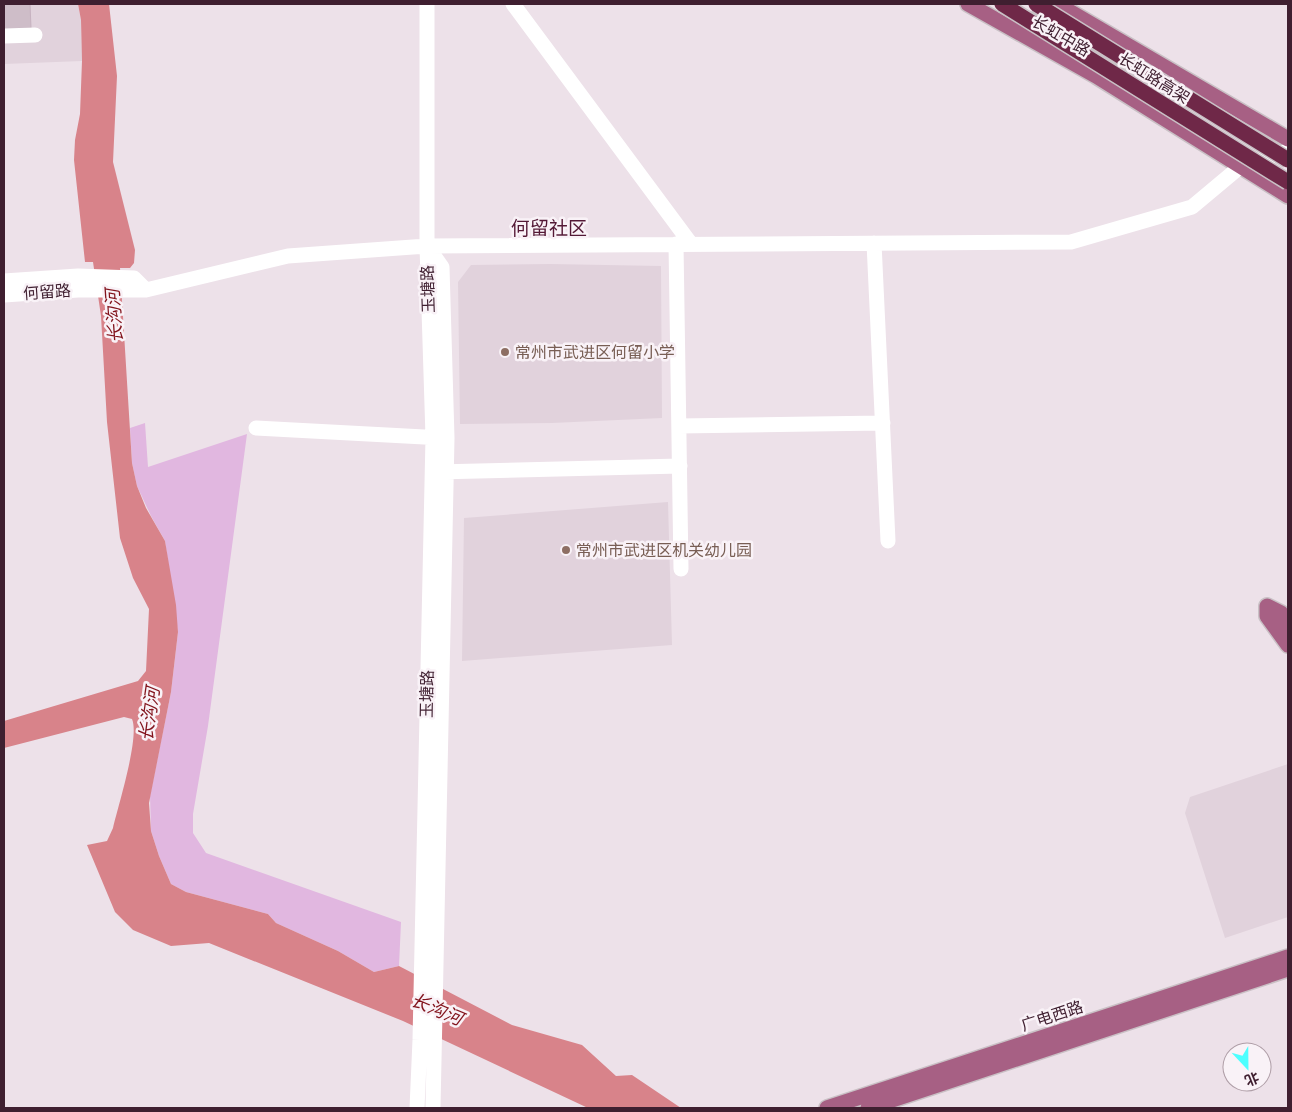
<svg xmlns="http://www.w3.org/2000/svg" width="1292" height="1112" viewBox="0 0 1292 1112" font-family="'Public Sans','Noto Sans SC',sans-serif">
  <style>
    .built { fill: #e1d2dc }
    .green { fill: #e1b7e0 }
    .water { fill: #d8838a }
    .building { fill: #cebdc8; stroke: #c7b2c0 }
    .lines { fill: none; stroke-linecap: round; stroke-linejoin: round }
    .major-casing { stroke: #c9c0c5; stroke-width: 18 }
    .minor { stroke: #fff; stroke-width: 15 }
    .major { stroke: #a76084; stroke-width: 15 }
    .highway-bridge-casing { stroke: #c9c0c5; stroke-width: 18; stroke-linecap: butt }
    .highway-bridge { stroke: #6f2848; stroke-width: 15 }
    .education-dot { fill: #8d6e63; stroke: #f9f2f7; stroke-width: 2 }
    .labels { text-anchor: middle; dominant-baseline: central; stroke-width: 5; stroke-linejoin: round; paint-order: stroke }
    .street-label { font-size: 16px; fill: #3f1f30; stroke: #f9f2f7 }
    .education-label { font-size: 16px; fill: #785e54; stroke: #f9f2f7; text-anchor: start }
    .water-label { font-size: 18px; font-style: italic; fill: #82131c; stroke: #f9f2f7 }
    .quarter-label { font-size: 19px; fill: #541936; stroke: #f9f2f7 }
  </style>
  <rect width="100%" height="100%" fill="#ede1e9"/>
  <path class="built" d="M4,4H78L81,20L82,61L4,64Z
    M550,264L661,266L662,418L552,423L460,424L458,282L471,265Z
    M668,502L672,645L462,661L464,518Z
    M1288,764V917L1225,938L1185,813L1190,797Z"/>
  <path class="green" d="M145,423L148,467L247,434L208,726L193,814V833L206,853L401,922L399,966L374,972L338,951L276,923L268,914L186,892L171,884L159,856L151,831L150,796L171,692L178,632L165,541L151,516L137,486L132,463L130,428Z"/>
  <path class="water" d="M78,4H109L117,76L113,162L135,250L134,263L130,268H120L132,463L137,486L146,508L165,541L176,605L178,632L171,692L149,803L151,831L159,856L171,884L186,892L268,914L276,923L338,951L374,972L399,966L512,1025L582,1045L616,1076L632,1075L681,1108H588L403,1021L209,943L171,946L133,930L115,912L87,845L107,841L113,828C118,806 140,737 132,719L124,717L4,748V721L138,681L146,671L149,609L133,578L120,538L107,422L101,316L93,262H85L74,160L75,140L80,114L82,61L81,20Z"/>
  <path class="building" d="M4,4H30L31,28L4,29Z"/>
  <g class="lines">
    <g class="major-casing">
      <path id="major" d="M968,4L1096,76L1288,196
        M1057,4L1288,139
        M1288,623L1281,613L1267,606V616L1288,645
        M827,1108L1288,957
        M868,1108L1288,969"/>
    </g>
    <path class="minor" d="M513,4L691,244
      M4,36L35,35
      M874,243L888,541
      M676,244L681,569
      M427,246L442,267L447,438L433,1108
      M4,281L78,276L134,278L146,290L288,256L427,246L1071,242L1192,207L1241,166L1288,151
      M4,295L78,290H146
      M679,426L883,423
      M256,428L443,438
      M436,472L680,466
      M417,1108L420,1040L433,437L427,246V4"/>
    <use href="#major" class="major"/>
    <g class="highway-bridge-casing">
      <path id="highway-bridge" d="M1002,4L1288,182
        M1036,4L1288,160"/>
    </g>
    <use href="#highway-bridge" class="highway-bridge"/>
  </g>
  <g class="education-dot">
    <circle cx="505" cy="352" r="5"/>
    <circle cx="566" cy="550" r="5"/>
  </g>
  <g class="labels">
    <g class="street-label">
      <text transform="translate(1061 36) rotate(30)">长虹中路</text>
      <text transform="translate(1154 78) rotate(32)">长虹路高架</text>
      <text transform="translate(428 289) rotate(-92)">玉塘路</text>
      <text transform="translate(47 292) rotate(-4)">何留路</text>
      <text transform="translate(427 694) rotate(-89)">玉塘路</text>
      <text transform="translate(1052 1016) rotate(-18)">广电西路</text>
    </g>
    <g class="education-label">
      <text x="515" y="352">常州市武进区何留小学</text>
      <text x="576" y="550">常州市武进区机关幼儿园</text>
    </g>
    <g class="water-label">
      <text transform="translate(114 316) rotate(-94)">长沟河</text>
      <text transform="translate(149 714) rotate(-82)">长沟河</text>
      <text transform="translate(437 1009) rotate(23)">长沟河</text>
    </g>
    <g class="quarter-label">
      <text x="549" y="228">何留社区</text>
    </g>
  </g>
  <rect width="1292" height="1112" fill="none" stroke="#3f1f30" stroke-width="10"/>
  <g transform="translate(1247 1067) rotate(158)"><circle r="24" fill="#f9f2f7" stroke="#af9ea7"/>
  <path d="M0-4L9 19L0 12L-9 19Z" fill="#4dffff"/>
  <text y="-8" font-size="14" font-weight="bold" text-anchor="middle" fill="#3f1f30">北</text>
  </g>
</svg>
